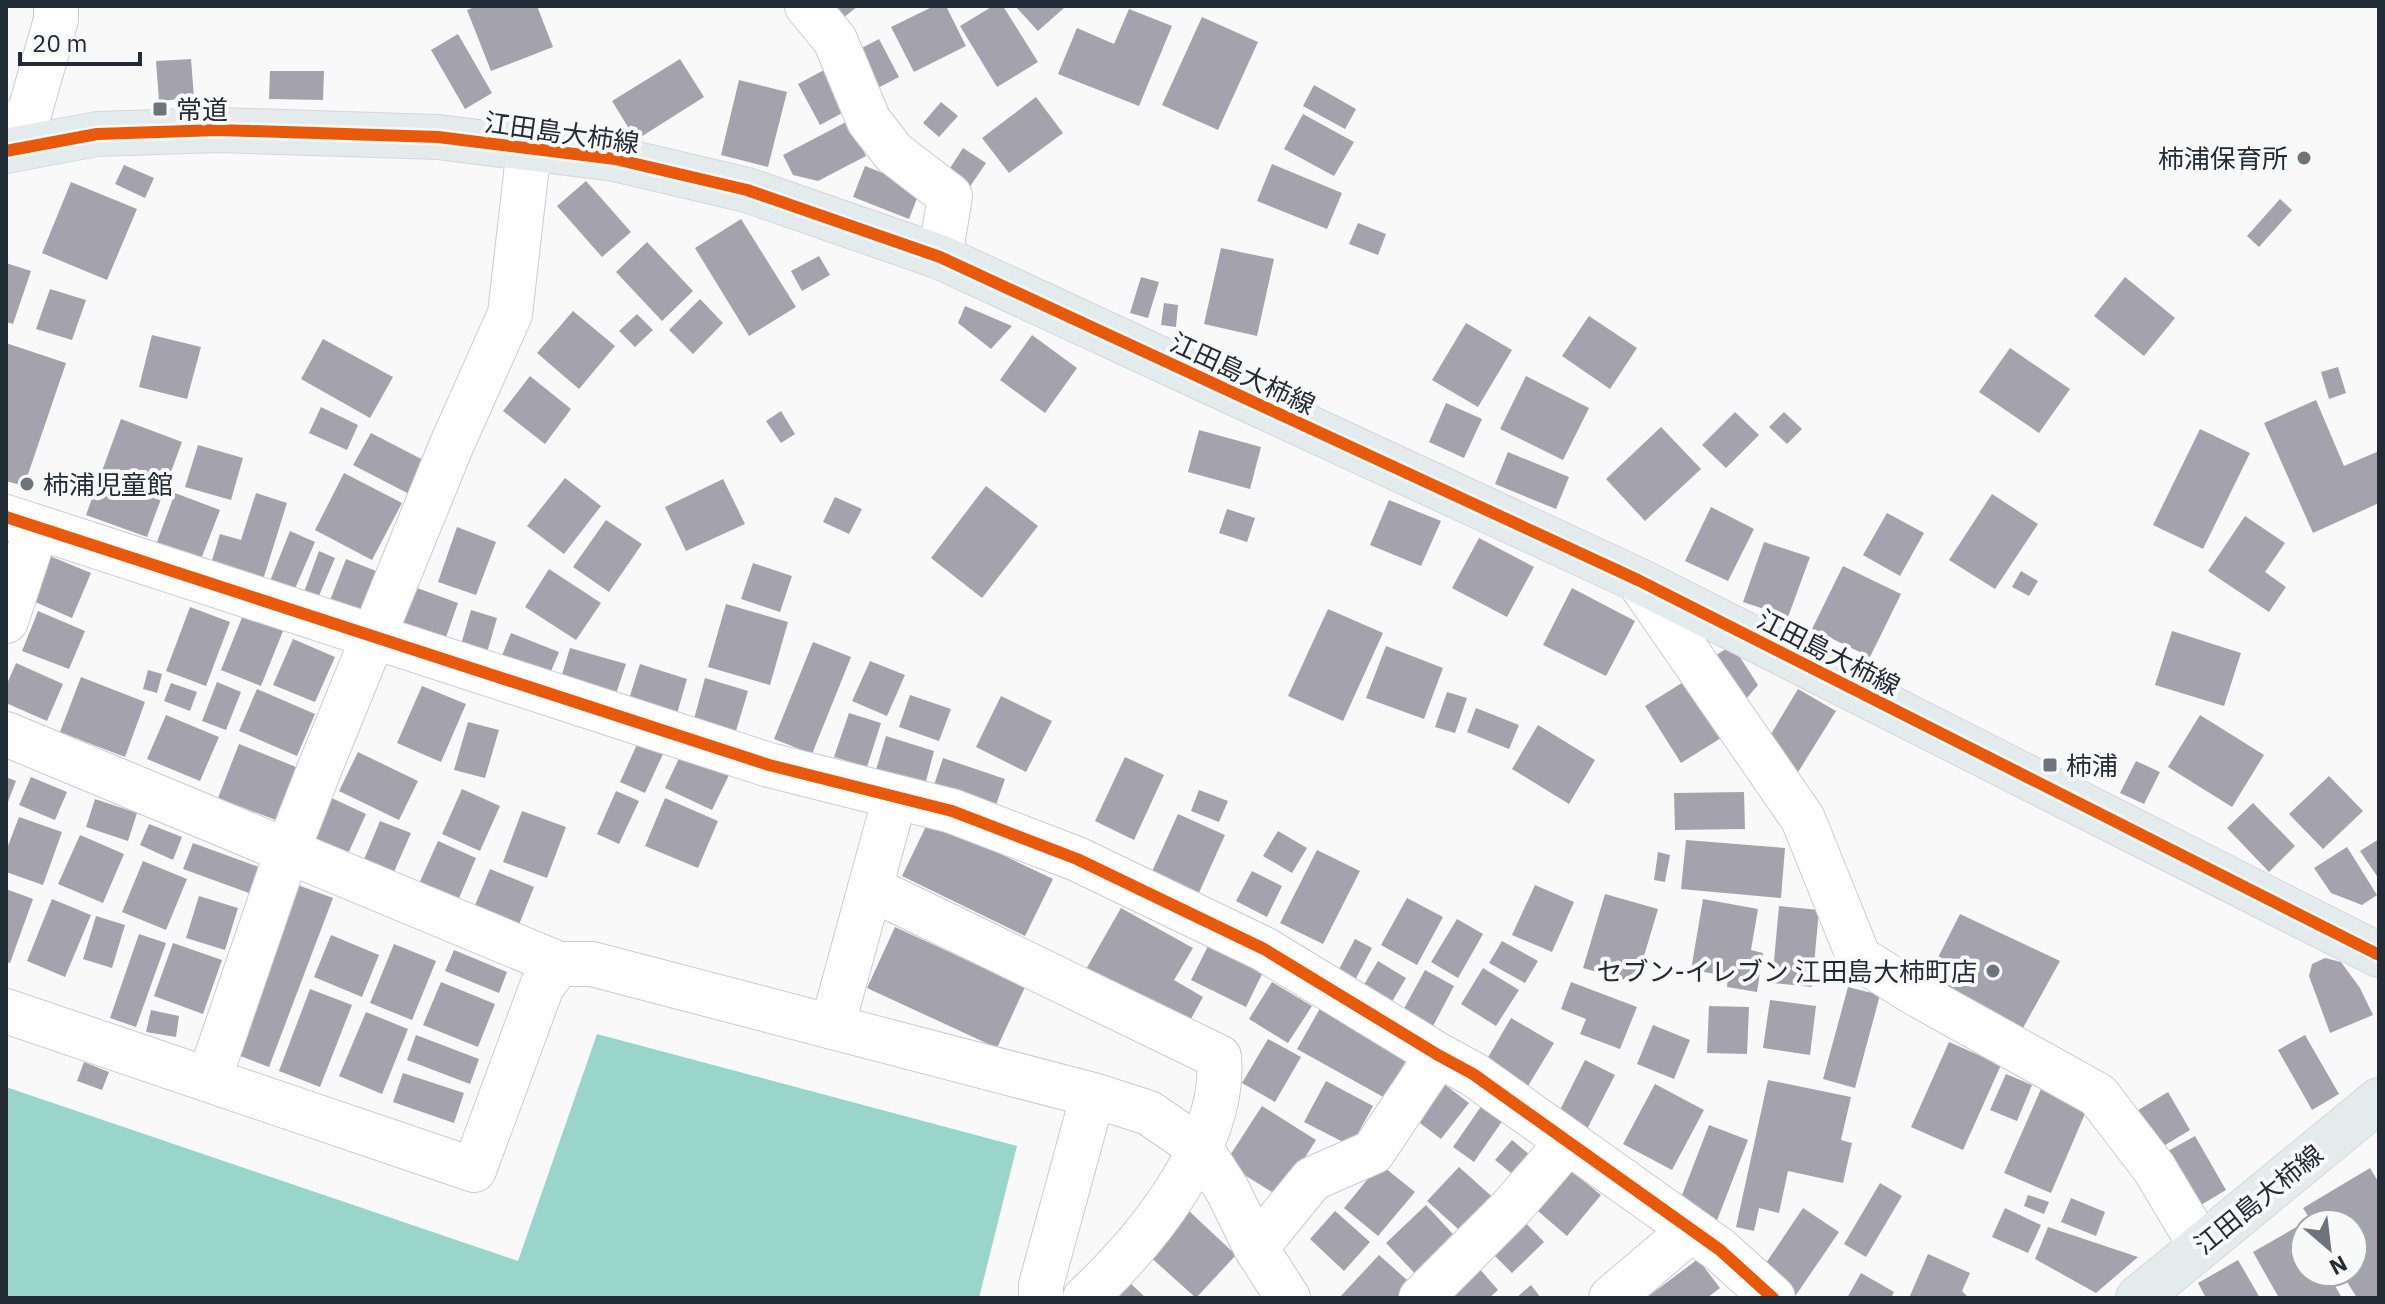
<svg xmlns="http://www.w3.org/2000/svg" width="2385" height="1304" viewBox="0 0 2385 1304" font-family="'IBM Plex Sans','Noto Sans JP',sans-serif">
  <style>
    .water { fill: #9ad5cc }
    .building { fill: #a4a3ad }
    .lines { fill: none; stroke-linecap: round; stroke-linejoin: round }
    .street-casing { stroke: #c8ccd2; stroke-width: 46 }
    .primary-casing { stroke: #d5d7d9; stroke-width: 46 }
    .street { stroke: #fefefe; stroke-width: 44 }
    .primary { stroke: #e4ebec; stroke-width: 44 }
    .cycleway-casing { stroke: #f9f9f9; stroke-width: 17 }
    .cycleway { stroke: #e8590c; stroke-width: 12 }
    .poi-dot { fill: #6d747b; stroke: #f9f9f9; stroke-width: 3 }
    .labels { text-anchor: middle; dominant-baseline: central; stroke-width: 8; stroke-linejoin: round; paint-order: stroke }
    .poi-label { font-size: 26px; fill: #222c37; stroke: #f9f9f9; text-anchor: start }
    .street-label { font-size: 26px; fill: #222c37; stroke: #f9f9f9 }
  </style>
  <rect width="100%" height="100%" fill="#f9f9f9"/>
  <path class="water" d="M597,1034L1017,1146L979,1298H6V1087L518,1261Z"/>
  <path class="building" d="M477,6H537L553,47L491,71L467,10Z
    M833,6H858L843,18Z
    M934,6H946L966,46L914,72L891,27Z
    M993,6H1003L1038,62L997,87L960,26Z
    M1015,6H1062L1064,8L1038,31Z
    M1129,9L1172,26L1139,106L1058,74L1077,28L1114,44Z
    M1202,17L1258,42L1218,130L1162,105Z
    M458,34L492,93L465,109L431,50Z
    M879,39L899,77L874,90L854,52Z
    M191,59L194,98L159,101L156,61Z
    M680,59L704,97L636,140L612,101Z
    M824,70L846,111L820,125L798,84Z
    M270,71H324L323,100L269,99Z
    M739,80L787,92L768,167L721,155Z
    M1314,85L1356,109L1345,129L1303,106Z
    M1036,97L1063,133L1009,173L982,138Z
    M941,102L958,116L939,137L923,123Z
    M1303,114L1354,142L1334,176L1284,149Z
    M848,121L866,156L818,181L793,175L783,155Z
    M963,148L986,163L967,191L945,176Z
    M1272,164L1342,193L1327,229L1257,201Z
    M124,165L154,178L145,198L115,184Z
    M865,166L921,188L909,219L853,197Z
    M586,181L631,232L602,257L557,206Z
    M71,182L137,209L107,280L42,253Z
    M2280,199L2292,210L2259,247L2247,236Z
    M741,219L796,307L749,336L695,248Z
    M1358,223L1386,234L1378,255L1349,244Z
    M647,242L693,291L662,321L616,272Z
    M1221,248L1274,259L1257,336L1204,324Z
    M819,256L830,275L802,291L791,271Z
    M6,263L31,271L13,324L6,322Z
    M1141,277L1159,282L1148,318L1130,313Z
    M2125,277L2175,318L2144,356L2094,316Z
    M50,289L86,300L72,340L36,329Z
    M700,299L723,323L693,354L669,330Z
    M1164,303L1178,305L1176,327L1161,325Z
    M965,306L1012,326L991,349L958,323Z
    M573,311L615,346L579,389L537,353Z
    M637,314L653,330L635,347L619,331Z
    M1589,316L1637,348L1610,389L1562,356Z
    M1466,323L1512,350L1478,407L1432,380Z
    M152,335L201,347L187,399L139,387Z
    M1032,335L1077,368L1045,413L1000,380Z
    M323,339L393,377L370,418L301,379Z
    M6,343L66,363L24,486L6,481Z
    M2010,348L2070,389L2039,433L1979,392Z
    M2338,367L2346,393L2329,399L2321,372Z
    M530,376L571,409L545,444L503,411Z
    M1526,376L1589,408L1563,460L1500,429Z
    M2316,400L2344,466L2379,451V503L2313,533L2264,423Z
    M1446,403L1482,419L1464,458L1429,442Z
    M321,407L358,425L347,450L309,433Z
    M781,411L795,434L781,443L766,421Z
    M1735,412L1759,435L1726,468L1702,445Z
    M1784,412L1802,429L1787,444L1769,427Z
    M121,419L182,442L147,537L86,515Z
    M1661,427L1701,469L1645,521L1606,479Z
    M2200,429L2250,453L2203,549L2153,525Z
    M1199,430L1261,447L1250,489L1188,472Z
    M371,433L431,464L413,496L353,465Z
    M198,445L243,458L231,500L185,487Z
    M1508,452L1569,477L1556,509L1495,484Z
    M344,473L402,503L372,560L315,530Z
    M565,478L601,506L564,554L527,526Z
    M723,479L745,524L686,551L665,507Z
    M986,486L1038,526L982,598L931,558Z
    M175,493L220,510L198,567L154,550Z
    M256,493L287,503L262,583L210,567L220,534L241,540Z
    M1992,494L2038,524L1995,589L1949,560Z
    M835,497L862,509L849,534L823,522Z
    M1389,500L1441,521L1421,566L1370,545Z
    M1711,507L1754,529L1728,581L1685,561Z
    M1227,509L1255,518L1247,542L1219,533Z
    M1887,513L1924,533L1900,576L1863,555Z
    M2245,516L2285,543L2265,572L2286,587L2269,612L2208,571Z
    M606,520L642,544L609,592L573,567Z
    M457,527L496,542L476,595L438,582Z
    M290,531L315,542L294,591L270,581Z
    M1479,538L1534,567L1507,617L1452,588Z
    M1764,542L1810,557L1788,617L1743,602Z
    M319,551L335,558L318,598L304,592Z
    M45,554L91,573L72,618L26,598Z
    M346,559L376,571L360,615L329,603Z
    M753,563L792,576L780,612L741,599Z
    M1843,566L1901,594L1870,657L1812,629Z
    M549,569L601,603L576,640L525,607Z
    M2021,571L2038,581L2029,596L2012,587Z
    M409,585L458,603L444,643L395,626Z
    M1572,588L1635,621L1606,676L1543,645Z
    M726,604L788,622L770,685L708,667Z
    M190,607L230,622L206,686L166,671Z
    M1328,609L1383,633L1343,721L1288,696Z
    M471,610L497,618L486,656L460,648Z
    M38,611L85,631L69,669L22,651Z
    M243,615L283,631L261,686L221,670Z
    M2172,631L2241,653L2224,706L2155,685Z
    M511,633L559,652L547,681L499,663Z
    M293,639L335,657L315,702L273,685Z
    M813,642L851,657L812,754L774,739Z
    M1732,645L1758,685L1741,705L1710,659Z
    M1386,646L1443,668L1424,719L1366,698Z
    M570,648L626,664L615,697L560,681Z
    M870,661L905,675L887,716L852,701Z
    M16,663L63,684L47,721L6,703V686Z
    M640,664L687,679L676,717L628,702Z
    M148,670L162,674L157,693L143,689Z
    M81,677L145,702L125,757L60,732Z
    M705,678L748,691L736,731L694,719Z
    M1685,681L1721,738L1681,763L1645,706Z
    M217,682L241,692L226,730L202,721Z
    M171,683L197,692L190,711L164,701Z
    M422,686L466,704L441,762L397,743Z
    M257,689L315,714L297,756L239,731Z
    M1798,689L1836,711L1795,777L1768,739Z
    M1447,692L1467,698L1455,733L1435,727Z
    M910,695L951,709L939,741L899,727Z
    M1001,696L1052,721L1026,772L976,747Z
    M1476,708L1519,725L1509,749L1467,732Z
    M849,713L881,723L867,767L834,757Z
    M166,715L219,737L200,781L147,759Z
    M2200,715L2264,755L2232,807L2168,767Z
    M468,722L499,730L485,778L454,770Z
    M1538,725L1595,760L1569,804L1512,769Z
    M886,736L934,751L925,785L876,770Z
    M639,740L664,752L645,793L620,782Z
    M239,744L296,767L276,820L218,798Z
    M358,752L418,781L399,820L339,791Z
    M682,752L729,775L712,810L665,788Z
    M1125,757L1164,775L1134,840L1095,821Z
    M943,758L1005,779L995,808L933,788Z
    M2136,761L2160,772L2144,804L2120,793Z
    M2329,776L2363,811L2323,849L2289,814Z
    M6,777L16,781L6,807Z
    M31,777L67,792L55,820L19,805Z
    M462,789L500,806L480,851L442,834Z
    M1199,790L1228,801L1219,822L1191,811Z
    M616,791L639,801L619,844L597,834Z
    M1744,792L1745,829L1675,830L1674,793Z
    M323,794L366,814L347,856L303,837Z
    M665,798L718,821L698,868L645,846Z
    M95,799L137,813L128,841L86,827Z
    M2253,803L2295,846L2269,872L2227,828Z
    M522,811L566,827L547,878L503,862Z
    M1178,814L1225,835L1197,897L1150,876Z
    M19,817L62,832L43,885L6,872V851Z
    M929,820L1053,879L1025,936L902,876Z
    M380,821L411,833L393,874L363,862Z
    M149,824L182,837L173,860L140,845Z
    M1278,831L1307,848L1292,873L1263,856Z
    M80,835L124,854L103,903L58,884Z
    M2379,839V879L2360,851Z
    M1686,840L1785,848L1781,898L1681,889Z
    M438,841L476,858L457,903L418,886Z
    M193,843L259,867L249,893L183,869Z
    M2347,847L2377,895L2362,905L2331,893L2314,868Z
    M1317,850L1360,871L1323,944L1280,923Z
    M1658,852L1670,855L1665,882L1654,880Z
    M143,861L187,879L166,930L122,912Z
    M490,869L534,887L518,927L473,910Z
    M1252,871L1282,886L1267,917L1236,901Z
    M295,884L333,898L269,1067L230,1052Z
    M1535,885L1574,902L1552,952L1512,935Z
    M6,889L33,899L10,963L6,962Z
    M1605,894L1658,909L1636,983L1583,968Z
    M199,896L238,908L225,950L186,938Z
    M1407,898L1443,917L1417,965L1381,945Z
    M52,899L91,915L65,977L27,961Z
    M1703,899L1758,909L1751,950L1763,953L1757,992L1727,987L1728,976L1691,970Z
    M1779,906L1819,910L1812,987L1772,983Z
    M1121,908L1193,948L1174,980L1203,997L1186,1028L1085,971Z
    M1960,914L2060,961L2023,1028L1926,981Z
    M96,916L125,925L112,968L83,959Z
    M1457,919L1483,934L1458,978L1431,962Z
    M895,927L1025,987L997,1048L867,988Z
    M139,934L166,943L136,1027L110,1018Z
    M331,935L379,955L362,997L314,977Z
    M1355,939L1372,948L1354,982L1337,973Z
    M1502,941L1538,961L1525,983L1489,963Z
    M1210,942L1264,970L1246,1007L1191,980Z
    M173,943L222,960L203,1014L154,996Z
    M394,944L436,961L412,1020L370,1003Z
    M454,950L507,972L499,993L445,971Z
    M2325,958L2341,962L2360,988L2373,1015L2330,1033L2309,976L2312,964Z
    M1378,961L1406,978L1390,1005L1362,988Z
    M1483,968L1519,990L1496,1026L1461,1004Z
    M1425,970L1454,986L1431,1030L1401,1014Z
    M441,982L495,1004L478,1047L423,1025Z
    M1272,982L1312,1006L1288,1043L1249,1019Z
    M1571,982L1637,1007L1620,1049L1580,1034L1586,1019L1561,1009Z
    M1848,987L1880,995L1855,1088L1823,1079Z
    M310,989L352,1005L320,1087L279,1071Z
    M1770,1000L1816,1006L1810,1055L1763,1048Z
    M1322,1005L1409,1055L1385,1098L1297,1049Z
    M1709,1006L1749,1007L1747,1054L1707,1053Z
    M151,1010L179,1016L176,1037L146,1032Z
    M366,1012L408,1029L382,1094L339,1076Z
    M1511,1018L1554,1043L1525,1091L1483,1066Z
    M1653,1025L1690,1040L1674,1079L1637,1064Z
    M416,1035L479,1059L470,1084L407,1060Z
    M2305,1035L2339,1094L2312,1110L2278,1050Z
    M1268,1039L1301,1057L1275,1102L1242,1083Z
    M1949,1042L2001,1065L1963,1150L1911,1127Z
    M1585,1060L1615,1075L1585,1133L1556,1118Z
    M84,1062L109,1072L102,1090L77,1081Z
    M403,1073L464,1093L454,1123L393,1102Z
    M2006,1074L2032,1085L2017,1121L1990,1110Z
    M1768,1080L1851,1097L1841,1140L1852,1143L1843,1183L1788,1171L1779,1213L1759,1208L1754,1231L1736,1227Z
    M1326,1081L1373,1106L1351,1146L1304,1122Z
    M1444,1084L1469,1103L1441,1139L1416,1120Z
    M1655,1084L1704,1110L1672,1170L1623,1144Z
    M2041,1089L2087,1109L2051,1193L2004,1173Z
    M2168,1092L2190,1130L2152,1153L2130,1115Z
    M1482,1105L1503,1120L1474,1162L1453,1147Z
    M1262,1106L1316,1140L1280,1197L1225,1163Z
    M1709,1125L1748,1140L1716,1223L1677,1208Z
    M2195,1136L2226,1190L2191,1211L2159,1156Z
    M1512,1140L1537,1161L1521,1181L1495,1160Z
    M1380,1164L1415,1192L1378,1236L1344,1208Z
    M1565,1166L1601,1195L1567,1236L1532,1206Z
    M1459,1167L1498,1202L1466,1236L1427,1201Z
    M2370,1168L2379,1183V1298H2357L2341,1272H2353V1224H2313L2303,1208Z
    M1880,1183L1902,1196L1866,1257L1844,1244Z
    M2028,1195L2049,1202L2044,1214L2024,1206Z
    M2071,1198L2105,1212L2096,1236L2061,1222Z
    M1426,1205L1463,1245L1424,1283L1386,1243Z
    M1803,1208L1839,1232L1796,1295L1760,1272Z
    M2005,1208L2041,1225L2028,1253L1992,1237Z
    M1189,1211L1236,1255L1196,1298L1147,1254Z
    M1335,1211L1370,1242L1344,1271L1310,1239Z
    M1521,1218L1544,1242L1512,1273L1489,1250Z
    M2300,1225L2305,1233V1272H2327L2342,1298H2279L2253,1252Z
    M2048,1227L2138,1257L2096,1293L2035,1259Z
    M1928,1254L1970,1273L1962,1291L1969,1298H1909Z
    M1379,1255L1417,1289L1408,1298H1339Z
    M1698,1259L1720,1288L1707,1298H1646Z
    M2238,1260L2260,1298H2206L2198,1283Z
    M1478,1267L1498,1290L1489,1298H1441Z
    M1861,1273L1894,1292L1891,1298H1847Z
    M1127,1280L1146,1298H1109Z
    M1531,1285L1541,1298H1516Z"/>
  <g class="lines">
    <g class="street-casing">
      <path id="street" d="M807,6L835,40L869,121L894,153L950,196L940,257
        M6,130L29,114L56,20V6
        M6,517L769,765L952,811L1077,859L1264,949L1438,1055L1473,1074L1720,1250L1773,1298
        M1638,580L1803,819L1859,958L1918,995L2098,1095L2154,1168L2200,1245
        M6,621L37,527
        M6,734L559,964
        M870,888L1219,1057C1227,1143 1145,1242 1085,1298
        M6,1011L474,1170L542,986L559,964H592L1093,1095
        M832,1027L895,797
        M209,1079L287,852L319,770L452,444L510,314L529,148
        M1256,1248L1312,1179L1373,1152L1438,1055
        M1041,1298V1285L1093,1095L1149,1113L1201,1149L1228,1191L1256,1248L1288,1298
        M1421,1298L1511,1208L1568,1142
        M1611,1298L1691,1230"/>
    </g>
    <g class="primary-casing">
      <path id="primary" d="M6,151L97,134L219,130L438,137L615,159L747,190L940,257L1638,580L2379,955
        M2138,1298L2379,1100"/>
    </g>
    <use href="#street" class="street"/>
    <use href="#primary" class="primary"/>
    <g class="cycleway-casing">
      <path id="cycleway" d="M6,151L97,134L219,130L438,137L615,159L747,190L940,257L1638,580L2379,955
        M6,517L769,765L952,811L1077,859L1264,949L1438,1055L1473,1074L1720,1250L1773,1298"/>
    </g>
    <use href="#cycleway" class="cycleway"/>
  </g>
  <g class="poi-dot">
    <rect x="152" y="101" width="16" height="16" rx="4"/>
    <circle cx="2304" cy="158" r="8"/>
    <circle cx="27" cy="484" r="8"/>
    <rect x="2042" y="757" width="16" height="16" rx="4"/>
    <circle cx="1993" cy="971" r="8"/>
  </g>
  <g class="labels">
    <g class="poi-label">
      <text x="176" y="109">常道</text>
      <text x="2288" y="158" text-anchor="end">柿浦保育所</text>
      <text x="43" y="484">柿浦児童館</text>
      <text x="2066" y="765">柿浦</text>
      <text x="1977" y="971" text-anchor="end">セブン-イレブン 江田島大柿町店</text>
    </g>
    <g class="street-label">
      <text transform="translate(562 132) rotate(8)">江田島大柿線</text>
      <text transform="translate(1243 373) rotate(25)">江田島大柿線</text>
      <text transform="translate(1829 652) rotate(27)">江田島大柿線</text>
      <text transform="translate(2258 1199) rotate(-39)">江田島大柿線</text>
    </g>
  </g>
  <rect width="2385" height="1304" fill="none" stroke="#222c37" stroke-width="16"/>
  <g transform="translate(2329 1248) rotate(152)"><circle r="38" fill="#f9f9f9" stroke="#a3a7ab" stroke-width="2"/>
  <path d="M0-6L14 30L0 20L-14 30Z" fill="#6d747b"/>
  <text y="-12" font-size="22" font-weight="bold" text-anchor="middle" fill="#222c37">N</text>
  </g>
  <path d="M20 52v12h120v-12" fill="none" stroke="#222c37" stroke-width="4"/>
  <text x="32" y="52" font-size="24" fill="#222c37" stroke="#f9f9f9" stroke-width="6" paint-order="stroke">20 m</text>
</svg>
